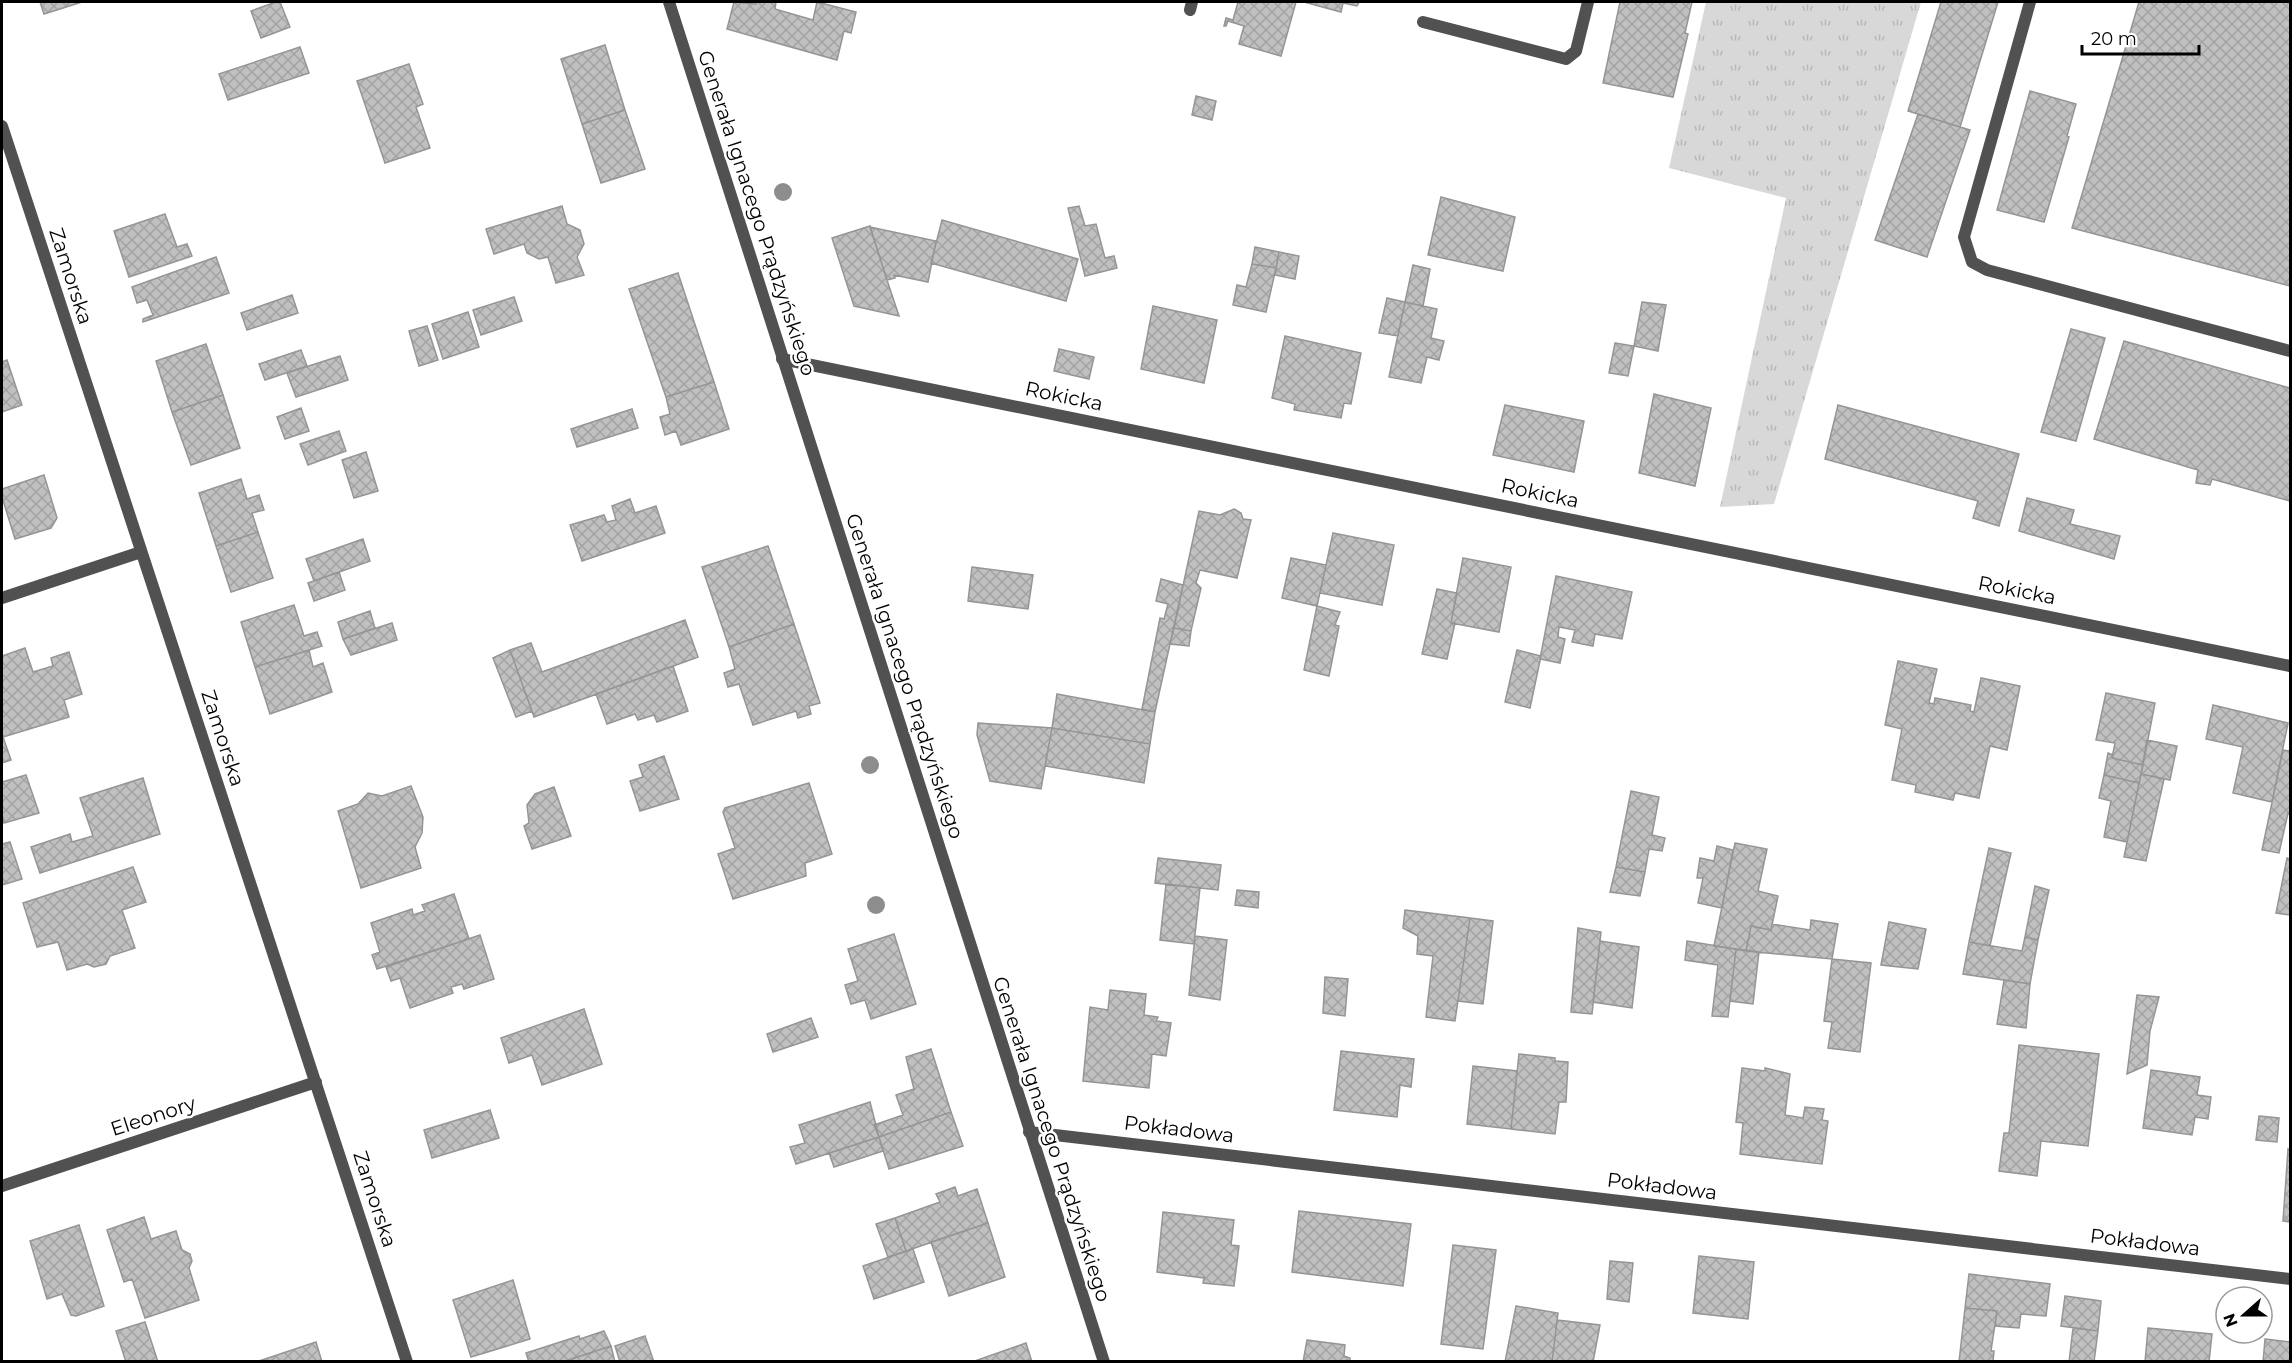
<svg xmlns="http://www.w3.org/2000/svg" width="2292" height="1363" viewBox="0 0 2292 1363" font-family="Montserrat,sans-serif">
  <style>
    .grass { fill: url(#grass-tufts) }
    .building { fill: url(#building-cross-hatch); stroke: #959595; stroke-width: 1.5 }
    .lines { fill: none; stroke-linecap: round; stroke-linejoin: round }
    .service { stroke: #515151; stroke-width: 12 }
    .minor { stroke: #515151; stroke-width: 12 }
    .tertiary { stroke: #515151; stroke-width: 12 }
    .tree { fill: #8d8d8d }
    .labels { text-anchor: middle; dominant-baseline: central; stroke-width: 5; stroke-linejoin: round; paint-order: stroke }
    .street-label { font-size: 20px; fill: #000; stroke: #fff }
  </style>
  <defs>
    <pattern id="grass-tufts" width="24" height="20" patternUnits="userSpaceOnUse" patternTransform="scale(1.5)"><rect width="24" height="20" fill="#d8d8d8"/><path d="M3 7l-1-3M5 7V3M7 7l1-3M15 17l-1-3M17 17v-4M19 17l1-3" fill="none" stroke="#b8b8b8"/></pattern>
    <pattern id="building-cross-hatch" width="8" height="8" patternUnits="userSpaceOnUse" patternTransform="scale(1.5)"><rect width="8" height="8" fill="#c0c0c0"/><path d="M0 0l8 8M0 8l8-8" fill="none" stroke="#a3a3a3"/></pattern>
  </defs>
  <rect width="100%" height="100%" fill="#fff"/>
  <path class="grass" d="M1706,2H1921L1774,504L1720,507L1786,198L1669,168Z"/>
  <path class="building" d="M40,2H82L44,14Z
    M276,2H280L290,27L261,38L251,11Z
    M734,2L756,4V2H776L775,9L813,20L817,2L856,12L851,33L844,31L837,60L727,29Z
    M1238,2H1296L1281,56L1239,44L1244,26L1228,21L1226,26H1224L1226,18L1233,20Z
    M1304,2H1359L1357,6L1343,3L1341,12Z
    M1620,2H1692L1685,33L1688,34L1673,97L1603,83Z
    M1941,2H1998L1960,127L1908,111Z
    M2139,2H2290V286L2072,228Z
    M605,45L625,110L582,124L561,59Z
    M300,47L309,73L228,100L219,74Z
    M409,64L423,104L416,107L430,148L385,163L357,81Z
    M2030,91L2076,104L2067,136L2069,137L2044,222L1997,210Z
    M1196,96L1216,101L1212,120L1192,115Z
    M625,110L645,169L601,183L582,124Z
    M1918,114L1970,130L1927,257L1875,240Z
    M1441,197L1515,217L1503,271L1428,255Z
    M562,206L567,224L580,230L584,244L577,257L584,275L556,283L548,257L539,259L527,253L524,244L494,254L486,229Z
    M1079,206L1085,226L1096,224L1105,258L1114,256L1117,268L1085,276L1068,208Z
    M165,214L177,247L187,244L192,256L129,277L114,231Z
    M942,220L1078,259L1066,301L931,263Z
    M870,226L887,280L899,316L854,306L832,238Z
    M870,227L936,241L928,282L894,275L895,278L887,280Z
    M1255,247L1279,252L1276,268L1252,264Z
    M1279,252L1299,256L1295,279L1275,275Z
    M216,257L229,293L143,322V319L153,315L147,300L137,303L132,287Z
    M1252,264L1276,268L1266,312L1233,305L1237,285L1246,287Z
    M1413,265L1430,269L1423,306L1405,302Z
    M678,273L714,382L666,397L629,289Z
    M292,295L298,313L247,330L241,313Z
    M514,297L522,321L481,335L473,310Z
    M1387,298L1405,302L1398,336L1379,333Z
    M1405,302L1437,309L1431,338L1444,341L1439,360L1427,357L1421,383L1389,377Z
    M1642,302L1666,305L1658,351L1634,346Z
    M1153,306L1217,320L1204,383L1141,369Z
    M468,312L479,347L443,359L432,324Z
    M427,326L438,360L419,366L409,331Z
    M2071,329L2105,338L2076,441L2041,432Z
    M1285,336L1361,353L1351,404L1344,403L1341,418L1294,410L1295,404L1272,398Z
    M2124,341L2290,388V501L2212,479L2210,485L2196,483L2198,470L2094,439Z
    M1615,343L1634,346L1628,376L1609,373Z
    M206,344L223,395L172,412L156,361Z
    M1059,349L1094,357L1089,379L1054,371Z
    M301,350L307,366L265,380L259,364Z
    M340,356L348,380L296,397L287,373Z
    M7,360L22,405L2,412V362Z
    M714,382L729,429L681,445L676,431L665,435L660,417L670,414L666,397Z
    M1654,394L1711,408L1695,486L1639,473Z
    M223,395L240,448L191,465L172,412Z
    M1505,405L1584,421L1574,472L1493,455Z
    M1838,405L2019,454L1999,526L1973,518L1978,501L1825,459Z
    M301,408L309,431L285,439L277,417Z
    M632,409L638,428L577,447L571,429Z
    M339,431L346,451L308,465L300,444Z
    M366,452L378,491L354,498L342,460Z
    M44,475L57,518L51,528L15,539L2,497V489Z
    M241,479L247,499L259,495L264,510L252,513L258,532L216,546L199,493Z
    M2027,498L2074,510L2070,524L2120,536L2114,559L2019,531Z
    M630,499L635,513L656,506L665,533L582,561L570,525L604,515L607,522L616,520L612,506Z
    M1234,509L1241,513L1243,519L1251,520L1237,578L1200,570L1196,583L1201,588L1191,631L1174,628L1199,511L1220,515Z
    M258,532L273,578L231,592L216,546Z
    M1333,533L1394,545L1382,605L1320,593Z
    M363,539L370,561L314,581L306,559Z
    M768,546L794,624L729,647L702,567Z
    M1291,558L1326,565L1317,606L1282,598Z
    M1463,558L1511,567L1499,632L1451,623Z
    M972,567L1033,575L1028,609L968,601Z
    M339,572L345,590L314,601L308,583Z
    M1556,576L1632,592L1622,639L1595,634L1593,646L1572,642L1575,630L1559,627L1558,637L1565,639L1560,663L1540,659Z
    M1161,579L1183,585L1155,712L1142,709L1160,618L1164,619L1168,604L1156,601Z
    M1437,589L1457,593L1451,623H1455L1447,659L1422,654Z
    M294,605L304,636L317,632L322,646L255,667L241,622Z
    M1317,606L1340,612L1335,625L1339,626L1329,676L1304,670Z
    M370,611L375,628L343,639L338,622Z
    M685,620L698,657L534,717L510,650L531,643L542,672Z
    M392,623L397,640L351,655L343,639Z
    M794,624L820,703L809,706L811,714L798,718L796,711L753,725L739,684L728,687L724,673L735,669L729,647Z
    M1174,628L1191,631L1189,646L1170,644Z
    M25,648L33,672L53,666L51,658L69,652L82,694L64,700L69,717L3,737L11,760L2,763V656Z
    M309,650L313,667L323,663L332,692L270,714L255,667Z
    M510,650L532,711L516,717L493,658Z
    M1517,650L1541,656L1530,708L1505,702Z
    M1898,661L1937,669L1929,703L1934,704L1935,698L1971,705L1970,711L1974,712L1981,678L2020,686L2007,750L1990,746L1979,798L1955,793L1953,800L1915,792L1916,785L1892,780L1902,729L1885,725Z
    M673,666L688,711L657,722L654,715L638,720L635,714L607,724L596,694Z
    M2106,693L2155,703L2143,765L2112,758L2115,743L2096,740Z
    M1057,694L1155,712L1150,744L1052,728Z
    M2213,705L2288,723L2272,802L2233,793L2243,747L2206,739Z
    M978,723L1052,728L1041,789L990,781L977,735Z
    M1052,728L1150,744L1144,783L1045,766Z
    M2147,740L2177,746L2170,780L2141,774Z
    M2283,750L2290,751V814L2288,813L2279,853L2262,850Z
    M2108,753L2113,755L2112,758L2143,765L2139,783L2104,775Z
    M664,756L679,799L640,811L630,781L643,777L639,765Z
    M2141,774L2164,779L2146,861L2124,857Z
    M26,775L39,813L4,823L2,814V782Z
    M2104,775L2139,783L2127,842L2104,837L2111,801L2099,798Z
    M143,778L160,834L40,873L31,847L70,834L72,842L93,836L80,798Z
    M809,783L832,854L805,863L806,876L733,899L718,854L735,848L723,812L725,808Z
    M411,786L423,817L422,833L415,847L421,868L361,888L338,811L358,804L368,793L382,796Z
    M554,787L571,836L532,849L524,826L529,823L527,805L535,794Z
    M1631,791L1659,797L1652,835L1665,838L1662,851L1649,849L1645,872L1616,867Z
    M10,842L22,879L2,885V844Z
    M1735,843L1767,849L1758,891L1778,896L1771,930L1751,926L1746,951L1714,946Z
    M1717,846L1733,850L1722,908L1698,903L1703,878H1697L1700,858L1714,861Z
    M1989,848L2011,853L1990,946L1969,942Z
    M1158,858L1221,865L1218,890L1155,883Z
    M2287,858L2290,859V915L2276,913Z
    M133,867L146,902L122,910L135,948L110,956L106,964L94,967L87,964L67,970L58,942L37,947L23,903Z
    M1616,867L1645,872L1640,896L1610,892Z
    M1166,884L1200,888L1194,944L1160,940Z
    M2035,886L2049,890L2038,940L2025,937Z
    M1237,890L1259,892L1258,908L1235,905Z
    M454,894L469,939L377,969L372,955L380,952L371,923L412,909L413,915L425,911L422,905Z
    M1405,910L1470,918L1455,1021L1426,1017L1433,956L1417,954L1418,936L1403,928Z
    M1470,918L1493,921L1483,1004L1458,1001Z
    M1811,920L1838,924L1832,959L1746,951L1751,926L1771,930L1772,924L1810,930Z
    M1889,922L1926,929L1918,969L1881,965Z
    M1578,928L1601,932L1592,1014L1571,1012Z
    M894,934L916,1004L871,1019L865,1000L851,1004L845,985L858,981L848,949Z
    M480,935L494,979L464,989L462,984L451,987L453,993L410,1008L400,978L391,981L386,967Z
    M1195,936L1227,940L1220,1000L1189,995Z
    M2025,937L2038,940L2030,984L1963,974L1969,942L2022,951Z
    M1600,941L1639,947L1632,1008L1593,1002Z
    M1687,941L1736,949L1728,1017L1712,1016L1718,965L1685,960Z
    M1736,949L1759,952L1753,1004L1730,1001Z
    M1832,959L1871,963L1860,1052L1828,1048L1832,1022L1824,1021Z
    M1325,977L1348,979L1345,1016L1323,1013Z
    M2004,980L2030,984L2026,1028L1997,1024Z
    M1110,990L1146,994L1144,1015L1158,1017L1156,1021L1171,1023L1166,1056L1152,1054L1149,1088L1083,1081L1090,1007L1108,1010Z
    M2137,995L2159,997L2150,1031L2147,1065L2127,1074Z
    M584,1009L602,1064L542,1085L532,1055L509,1063L501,1038Z
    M811,1018L818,1037L773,1052L767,1034Z
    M2019,1045L2099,1054L2088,1146L2041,1141L2037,1176L1999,1171L2004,1133H2009Z
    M931,1049L951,1112L879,1137L874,1125L903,1115L896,1095L914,1089L906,1057Z
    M1341,1051L1414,1059L1411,1087L1400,1085L1397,1117L1334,1110Z
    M1519,1054L1555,1058V1061L1568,1062L1566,1102H1559L1555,1134L1511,1129Z
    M1473,1066L1517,1071L1511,1129L1467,1124Z
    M1742,1068L1765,1071V1068L1790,1074L1785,1115L1803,1118L1805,1107L1824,1109L1822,1120L1828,1121L1822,1164L1740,1154L1743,1123L1736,1122Z
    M2151,1070L2200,1077L2197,1095L2211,1097L2208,1119L2195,1117L2192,1135L2143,1128Z
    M870,1102L879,1137L796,1164L790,1147L805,1143L799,1125Z
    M490,1110L499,1138L432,1158L424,1130Z
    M951,1112L963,1146L889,1169L879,1137Z
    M2259,1116L2279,1118L2277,1142L2256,1140Z
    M879,1137L883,1151L834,1167L829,1153Z
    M2288,1149L2290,1150V1222L2283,1221Z
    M955,1187L958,1196L977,1189L988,1223L906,1251L895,1218L940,1202L936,1194Z
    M1299,1211L1411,1224L1403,1286L1292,1272Z
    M1163,1212L1234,1220L1231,1245L1239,1246L1234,1286L1203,1283L1204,1278L1157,1272Z
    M144,1217L151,1239L176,1231L182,1250L190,1254L192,1261L189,1268L199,1300L145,1318L132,1279L124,1282L107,1230Z
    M895,1218L906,1251L888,1257L876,1224Z
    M988,1223L1005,1277L949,1296L931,1242Z
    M79,1225L104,1306L76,1316L71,1315L62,1294L47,1299L30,1241Z
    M1453,1245L1496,1250L1483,1349L1441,1344Z
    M913,1249L924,1282L874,1299L863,1266Z
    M1699,1256L1754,1262L1748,1319L1693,1313Z
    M1610,1261L1633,1263L1629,1302L1607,1299Z
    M1969,1274L2050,1284L2046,1316L2021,1314L2019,1328L1995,1326L1997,1311L1965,1308Z
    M513,1280L530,1339L471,1357L453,1300Z
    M2065,1296L2101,1301L2098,1331L2061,1326Z
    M1516,1306L1558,1313L1552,1362H1505Z
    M1965,1308L1997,1311L1991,1351H1994L1993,1362H1959Z
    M1557,1320L1600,1325L1593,1362H1552Z
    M145,1322L158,1362H126L116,1331Z
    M2073,1328L2098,1331L2094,1362H2069Z
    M2148,1328L2212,1334L2209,1362H2145Z
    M604,1331L611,1346L562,1362H529L526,1353L579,1336L580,1339Z
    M645,1336L654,1362H620L615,1346Z
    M2265,1339L2290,1342V1362H2263Z
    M1307,1340L1345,1345L1344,1356L1350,1358V1362H1303Z
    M316,1342L322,1362H256Z
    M1026,1343L1032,1362H972Z
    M611,1346L615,1362H562L584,1355Z"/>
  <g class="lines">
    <path class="service" d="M2030,2L1964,237L1972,262L1987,270L2290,351
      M1423,22L1566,59L1576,51L1588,2"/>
    <path class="minor" d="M1190,10L1192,2
      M2,126L407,1362
      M782,359L2290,666
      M2,598L141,552
      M1029,1132L2290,1279
      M2,1186L316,1082"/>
    <path class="tertiary" d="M669,2L1104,1362"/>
  </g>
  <g class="tree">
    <circle cx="783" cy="192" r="9"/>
    <circle cx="870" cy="765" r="9"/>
    <circle cx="876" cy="905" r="9"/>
  </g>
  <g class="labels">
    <g class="street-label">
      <text transform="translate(757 213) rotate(72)">Generała Ignacego Prądzyńskiego</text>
      <text transform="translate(71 276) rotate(72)">Zamorska</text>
      <text transform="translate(1064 396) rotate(12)">Rokicka</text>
      <text transform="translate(1540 493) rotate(12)">Rokicka</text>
      <text transform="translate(2017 590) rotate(11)">Rokicka</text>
      <text transform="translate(905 676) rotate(72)">Generała Ignacego Prądzyńskiego</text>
      <text transform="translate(223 738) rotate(72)">Zamorska</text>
      <text transform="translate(153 1116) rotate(-18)">Eleonory</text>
      <text transform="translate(1179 1129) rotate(7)">Pokładowa</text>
      <text transform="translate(1052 1139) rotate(72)">Generała Ignacego Prądzyńskiego</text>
      <text transform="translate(1662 1186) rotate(7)">Pokładowa</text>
      <text transform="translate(375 1199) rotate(72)">Zamorska</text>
      <text transform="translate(2145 1242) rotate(7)">Pokładowa</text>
    </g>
  </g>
  <rect width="2292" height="1363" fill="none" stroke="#000000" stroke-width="6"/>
  <g transform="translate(2244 1315) rotate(249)"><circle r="28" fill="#ffffff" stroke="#999999" stroke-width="1.5"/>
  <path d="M0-4.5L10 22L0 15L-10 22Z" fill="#000000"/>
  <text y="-9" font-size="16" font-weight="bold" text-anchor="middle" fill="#000000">N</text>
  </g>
  <path d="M2082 45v9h117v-9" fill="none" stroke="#000000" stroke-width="3"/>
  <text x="2091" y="45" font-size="18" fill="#000000" stroke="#ffffff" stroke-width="4.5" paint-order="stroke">20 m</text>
</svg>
